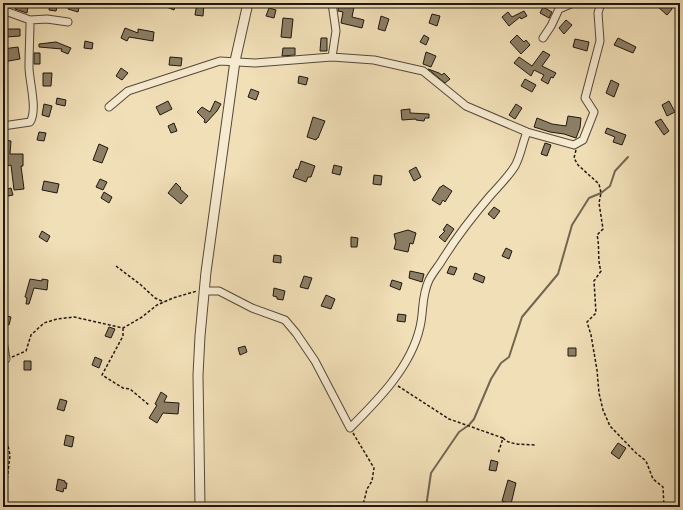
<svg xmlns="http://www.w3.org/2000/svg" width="683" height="510" viewBox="0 0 683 510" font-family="'Sorts Mill Goudy',serif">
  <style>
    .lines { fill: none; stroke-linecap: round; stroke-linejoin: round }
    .stream { stroke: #726651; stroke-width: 2 }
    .building { fill: #8c7f66; stroke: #1f170e }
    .minor-casing { stroke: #544938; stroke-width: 9 }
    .tertiary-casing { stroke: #544938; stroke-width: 11 }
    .path { stroke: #1f170e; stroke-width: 1.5; stroke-dasharray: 3 2; stroke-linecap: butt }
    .minor { stroke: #f6ead0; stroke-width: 7 }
    .tertiary { stroke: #f6ead0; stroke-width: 9 }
  </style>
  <rect width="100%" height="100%" fill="#f1dfb7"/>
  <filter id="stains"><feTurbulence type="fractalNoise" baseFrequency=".005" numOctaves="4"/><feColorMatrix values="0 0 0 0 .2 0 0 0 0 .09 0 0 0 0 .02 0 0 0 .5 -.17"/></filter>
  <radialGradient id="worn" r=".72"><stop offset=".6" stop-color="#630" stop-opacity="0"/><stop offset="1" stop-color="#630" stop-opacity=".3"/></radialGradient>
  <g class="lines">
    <path class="stream" d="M426,507L431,473L459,432L469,425L474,419L491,379L501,363L509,357L522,317L558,274L572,225L589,198L601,193L610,186L615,171L628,157"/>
  </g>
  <path class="building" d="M50,3H58L56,11L49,10Z
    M70,3H80L78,12L68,9Z
    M157,3H176L174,10Z
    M197,3H204L203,16L195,15Z
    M660,3H674L671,7L672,9L667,15L657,6Z
    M339,4L354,7L352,17L364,20L362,28L341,23L343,12L338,11Z
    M16,5L28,6L27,13L15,9Z
    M543,7L552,12L549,18L540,13Z
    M269,8L276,10L274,18L266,16Z
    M524,11L527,16L521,19L520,17L509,26L502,17L508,12L512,17Z
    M432,14L440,16L437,26L429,23Z
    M381,16L389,19L385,31L378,29Z
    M283,18L293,19L291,38L281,37Z
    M566,20L572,25L564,34L559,28Z
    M125,28L138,33V29L154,32L153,41L129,37L127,41L121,38Z
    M5,29H20V36L6,37Z
    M424,35L429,38L426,45L420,42Z
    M517,35L524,42L526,40L530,45L521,54L510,42Z
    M321,38H327V51H320Z
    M618,38L636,47L633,53L614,45Z
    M575,39L589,42L587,51L573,47Z
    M85,41L93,43L92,49L84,48Z
    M56,42L71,48L68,54L61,51L62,49L39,47V44Z
    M18,47L20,59L3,62V49Z
    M283,48H295V55L282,56Z
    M543,51L550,55L542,66L556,73L553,78L551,77L548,84L541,80L544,75L534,70L531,76L514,63L519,57L532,66Z
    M426,52L436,56L431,67L423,64Z
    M34,53H40V64H34Z
    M170,57L182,58L181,66L169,65Z
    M121,68L128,73L122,80L116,76Z
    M428,69L439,73L442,75L444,73L450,79L445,83Z
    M43,73H52L51,86H43Z
    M299,76L308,78L306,85L298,83Z
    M525,79L536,85L532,92L521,86Z
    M611,80L619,84L614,97L606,93Z
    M251,89L259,92L256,100L248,97Z
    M57,98L66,100L65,106L56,104Z
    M168,101L172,109L160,115L156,107Z
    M215,101L221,104L217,111L206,123L204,122L205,120L197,112L202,107L210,112Z
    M669,101L675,112L667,116L662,105Z
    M44,104L52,106L49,117L42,115Z
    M516,104L522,108L515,119L509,115Z
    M410,109V113L429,114V118H425L424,121L416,120V119L402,120L401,110Z
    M568,116L581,118L580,128L576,138L564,134L550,132L534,127L537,118L552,124L566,126Z
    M313,117L325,121L318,138H317L316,140L307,137Z
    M661,119L669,131L664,135L655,122Z
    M174,123L177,131L171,133L168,126Z
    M607,128L626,135L622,145L613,142L615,137L605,133Z
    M39,132L46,133L44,141L37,140Z
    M4,140L11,141L10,154H23V166H21L24,189L14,190L11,165L3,167Z
    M545,143L551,145L547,156L541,154Z
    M99,144L108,148L102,163L93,160Z
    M301,161L315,166L311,177H308L306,182L293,177L296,169L298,170Z
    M334,165L342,167L340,175L332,173Z
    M416,167L421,177L414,181L409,171Z
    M374,175L382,176L381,185L373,184Z
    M100,179L107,182L103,190L96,187Z
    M44,181L59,184L57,193L42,190Z
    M176,183L181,188L180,189L188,196L181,204L168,193Z
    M443,185L452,191L445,202L443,200L440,205L432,200L440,187H441Z
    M11,188L13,195L3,197V190Z
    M104,192L112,197L109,203L101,198Z
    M494,207L500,211L494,219L488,214Z
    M447,224L454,229L445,242L439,237L445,231L443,230Z
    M408,230L416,233L413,244L410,243L408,252L394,249L396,242L394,234Z
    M42,231L50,236L47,242L39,237Z
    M351,237L358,238L357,247H351Z
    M506,248L512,251L509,259L502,256Z
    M274,255L281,256V263L273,262Z
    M450,266L457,268L454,275L447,273Z
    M410,271L424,274L422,282L409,278Z
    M475,273L485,277L483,283L473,279Z
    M304,276L312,278L308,289L300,287Z
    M30,279L42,281V279L48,280L47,290L34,288L29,304H26L27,298L25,297Z
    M392,280L402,283L400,290L390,286Z
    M274,288L285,291L283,300L277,299V297L273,296Z
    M326,295L335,299L331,309L321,306Z
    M398,314L406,315L405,322L397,321Z
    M3,315L11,317L9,325L3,323Z
    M109,327L115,329L111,338L105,336Z
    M245,346L247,352L240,355L238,348Z
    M568,348H576V356H568Z
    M95,357L102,360L99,368L92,365Z
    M24,361H31V370H24Z
    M161,392L167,396L164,402L179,403L178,414L163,413L157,423L149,418L157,405L155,404Z
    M60,399L67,401L64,411L57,409Z
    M66,435L74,437L72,447L64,445Z
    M618,443L626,448L619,459L611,453Z
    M491,460L498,462L496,471L489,470Z
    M58,479L65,481V483H67L66,489L64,488L63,492L56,490Z
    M508,480L516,483L511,504L502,501Z"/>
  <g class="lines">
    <g class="minor-casing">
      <path id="minor" d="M3,13L8,12L30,20L47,19L68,22
        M543,38L551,26L559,9L573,3
        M332,57L374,60L423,71L466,106L527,132L574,145L583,140L594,112L585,98L600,41L598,13L601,3
        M109,107L128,91L220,61L255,63L332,57L336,31L332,3
        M3,126L30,122C38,110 29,81 29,67C29,51 30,36 30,20
        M205,291H219L252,308L285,320L296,333L315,361L350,428C378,400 411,367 420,327C424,311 421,297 429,280C432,274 437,268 441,262C455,239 472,217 490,196C498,187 508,177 515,166C521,155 522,144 527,132
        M3,341L6,359H3"/>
    </g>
    <g class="tertiary-casing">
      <path id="tertiary" d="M200,507L198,375L200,336L206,272L235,61L248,3"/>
    </g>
    <path class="path" d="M576,150L574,158L578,165L599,184L601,193L599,203L603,229L597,235C600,247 597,259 601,271L594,281L596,313L587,322L591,335L597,370L599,393L603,410L610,426L636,453L646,461L653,479L663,487L664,507
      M116,266L141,285L155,298L164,302
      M123,328V336L102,375L123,388L130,389L149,405
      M12,357L26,351L31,335L44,323L57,319L74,317L123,328L142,317L157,305L173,298L197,291
      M398,386L449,419L503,438L498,454
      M3,399L5,392L4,366
      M3,412L5,416L6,437L10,455L4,507
      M353,433L374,468L372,481L367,489L364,501V507
      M503,438C510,446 526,444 536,445"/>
    <use href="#minor" class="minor"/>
    <use href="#tertiary" class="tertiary"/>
  </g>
  <rect width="683" height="510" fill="none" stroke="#f1dfb7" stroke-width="16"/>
  <rect x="4" y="4" width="675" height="502" fill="none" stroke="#1f170e" stroke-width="2"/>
  <rect x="8" y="8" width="667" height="494" fill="none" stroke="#1f170e"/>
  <rect width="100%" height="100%" filter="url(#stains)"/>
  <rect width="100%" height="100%" fill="url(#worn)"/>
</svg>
